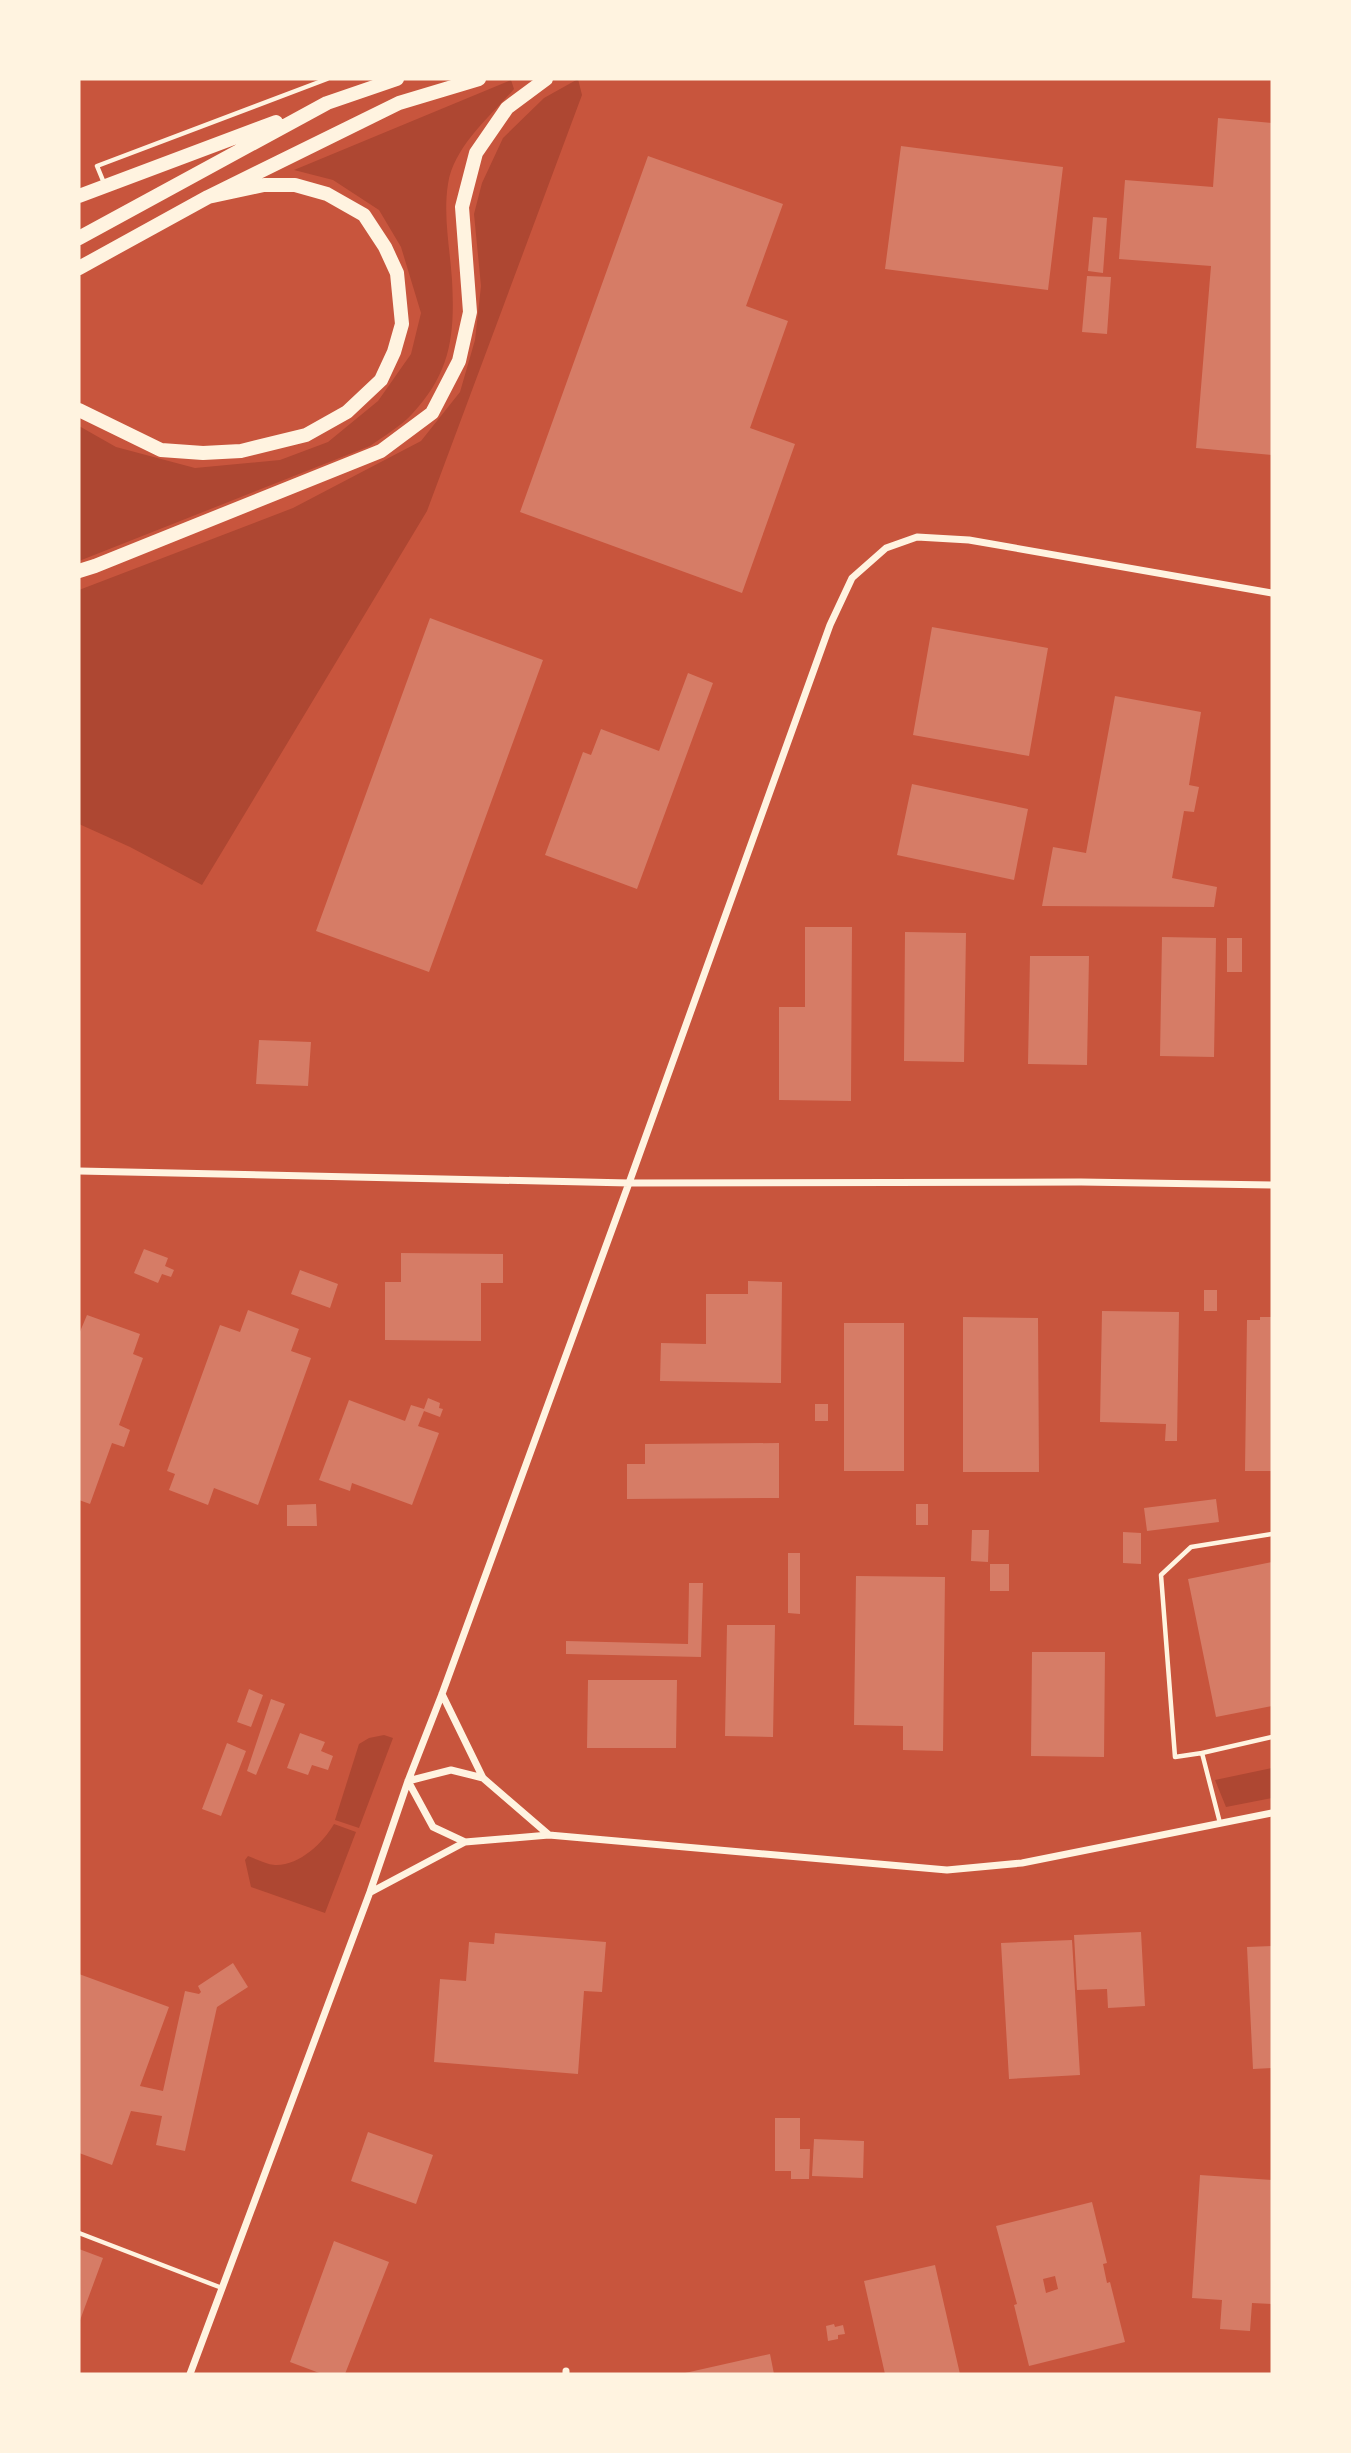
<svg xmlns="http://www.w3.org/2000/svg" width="1351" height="2453" viewBox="0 0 1351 2453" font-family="'DejaVu Sans',sans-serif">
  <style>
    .green { fill: #ae4732 }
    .building { fill: #d67c66; fill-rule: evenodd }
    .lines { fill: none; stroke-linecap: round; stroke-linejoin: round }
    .service { stroke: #fff3e0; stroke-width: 4.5 }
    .minor { stroke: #fff3e0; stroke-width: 7 }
    .trunk { stroke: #fff3e0; stroke-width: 14 }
  </style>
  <rect width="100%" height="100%" fill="#c8553d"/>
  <path class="green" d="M578,79L582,95L427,511L202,885L130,847L79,824V590L293,508L421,441L460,392L475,340L481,286L474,214L482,183L503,138L544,98Z
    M511,80L514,89C490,117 454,146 448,184C443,216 450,249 452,280C455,335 451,372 412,414C401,426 384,436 370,446L79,561V426L116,447L195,468L280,460L328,442L378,401L411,354L421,313L401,247L379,210L333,180L294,170Z
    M384,1735L393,1738L359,1828L335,1820L359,1744L369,1738Z
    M1272,1768V1798L1226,1807L1215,1780Z
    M334,1824L356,1832L325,1913L251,1887L245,1860L248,1856C256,1859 266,1864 275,1865C299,1866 323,1843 334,1824Z"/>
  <path class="building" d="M1218,118L1272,123V455L1196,448L1211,266L1119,259L1125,180L1213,187Z
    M901,146L1063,167L1048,290L885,269Z
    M648,156L783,204L746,306L788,321L750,428L795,444L742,593L520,512Z
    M1093,217L1107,218L1103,273L1088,271Z
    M1087,276L1111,277L1107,334L1082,332Z
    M430,618L543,660L429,972L316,931Z
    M932,627L1048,648L1029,756L913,735Z
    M688,673L713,683L637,889L545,855L583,752L591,755L601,729L659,751Z
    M1115,696L1201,712L1189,785L1199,787L1194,812L1184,811L1172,878L1217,887L1214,907L1042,906L1053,847L1086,853Z
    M912,784L1028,809L1014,880L897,855Z
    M805,927H852L851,1101L779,1100V1007H805Z
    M905,932L966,933L964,1062L904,1061Z
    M1162,937L1216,938L1214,1057L1160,1056Z
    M1227,938H1242V972H1227Z
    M1030,956H1089L1087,1065L1028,1064Z
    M259,1040L311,1042L308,1086L256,1084Z
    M144,1249L168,1258L165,1266L174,1270L171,1277L162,1274L158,1283L134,1273Z
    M401,1253L503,1254V1283H481V1341L385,1340V1282H401Z
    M300,1270L338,1284L330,1308L291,1294Z
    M748,1281L782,1282L781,1383L660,1381L661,1343L706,1344V1294H748Z
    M1204,1290H1217V1311H1204Z
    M248,1310L299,1329L291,1351L311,1358L258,1505L214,1488L208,1505L169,1490L175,1474L167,1471L220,1325L240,1332Z
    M1102,1311L1179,1312L1177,1441H1165L1166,1424L1100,1422Z
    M87,1315L140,1334L133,1354L143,1358L119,1425L130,1430L124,1447L112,1443L90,1504L79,1500V1334Z
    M963,1317L1038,1318L1039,1472H963Z
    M1260,1317H1272V1471H1245L1247,1320H1260Z
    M844,1323H904V1471H844Z
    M428,1398L440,1403L439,1408L443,1409L440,1417L424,1411L418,1426L439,1433L412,1505L352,1483L350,1491L319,1480L349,1400L405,1421L411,1405L424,1409Z
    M815,1404H828V1421H815Z
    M779,1443V1498L627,1499V1464H645V1444Z
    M1216,1499L1219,1522L1147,1531L1144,1508Z
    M316,1504L317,1526H287V1505Z
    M916,1504H928V1525H916Z
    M972,1530H989L988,1562L971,1561Z
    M1123,1532L1141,1533V1564L1123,1563Z
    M788,1553H800V1614L788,1613Z
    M1272,1562V1706L1216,1717L1188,1579Z
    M990,1564H1009V1591H990Z
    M856,1576L945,1577L943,1751L903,1750V1726L854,1725Z
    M689,1583H703L701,1657L566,1654V1641L688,1644Z
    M727,1625H775L773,1737L725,1736Z
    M1032,1652H1105L1104,1757L1031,1756Z
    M588,1680H677L676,1748H587Z
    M249,1689L263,1695L251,1727L237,1722Z
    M271,1699L285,1704L256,1775L247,1771Z
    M300,1733L325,1742L321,1751L333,1756L328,1770L312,1765L308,1775L287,1768Z
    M227,1743L246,1751L221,1816L202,1809Z
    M1141,1932L1145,2006L1108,2008L1107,1989L1077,1990L1074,1935Z
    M495,1933L606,1942L602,1992L584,1991L578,2074L434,2062L440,1979L466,1981L469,1942L494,1944Z
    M1072,1940L1080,2075L1009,2079L1001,1943Z
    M1272,1946V2068L1253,2069L1247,1947Z
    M233,1963L248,1987L217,2007L185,2151L156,2145L162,2116L131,2111L112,2165L79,2153V1974L169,2007L140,2086L163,2091L185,1991L199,1994L201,1992L198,1986Z
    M775,2118H800V2149H810L809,2179H791V2171H775Z
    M368,2132L433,2155L416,2204L351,2181Z
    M814,2139L864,2141L863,2178L812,2176Z
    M1200,2175L1272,2180V2304L1252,2303L1250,2331L1220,2329L1222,2300L1192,2298Z
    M1092,2202L1107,2263L1103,2264L1107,2283L1110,2282L1125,2342L1029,2366L1014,2305L1017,2304L996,2226ZM1055,2276L1058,2289L1046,2293L1043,2279Z
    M334,2241L389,2262L345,2374H322L290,2362Z
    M79,2249L103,2258L79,2323Z
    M935,2265L960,2374H885L864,2281Z
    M834,2324L835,2327L843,2325L845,2334L838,2335V2339L828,2341L826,2326Z
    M770,2354L774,2374H685V2373Z"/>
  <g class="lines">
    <path class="service" d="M104,183L97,166L327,79
      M1272,1534L1191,1547L1161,1575L1175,1757L1202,1753L1272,1737
      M1202,1753L1220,1823
      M79,2233L222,2288"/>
    <path class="minor" d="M79,1171L629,1183L1081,1182L1272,1185
      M442,1694L483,1778L549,1835
      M408,1781L433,1827L465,1842
      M408,1781L451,1770L483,1778
      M371,1892L465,1842L549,1835L947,1870L1022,1863L1272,1813
      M566,2371V2374
      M190,2374L370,1892L408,1781L442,1694L629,1183L830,625L852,578L886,548L917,537L969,540L1272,593"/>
    <path class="trunk" d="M79,196L276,122
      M79,238L327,103L397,79
      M79,268L208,197L399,103L479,79
      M79,410L161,450L203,453L241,451L306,435L347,412L381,380L394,352L402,324L397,273L385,247L364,215L327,194L295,185H264L208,197
      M79,571L95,566L381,451L432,413L459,361L470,312L462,207L476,153L507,108L546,79"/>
  </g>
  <rect width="1351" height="2453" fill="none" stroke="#fff3e0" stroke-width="161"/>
</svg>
